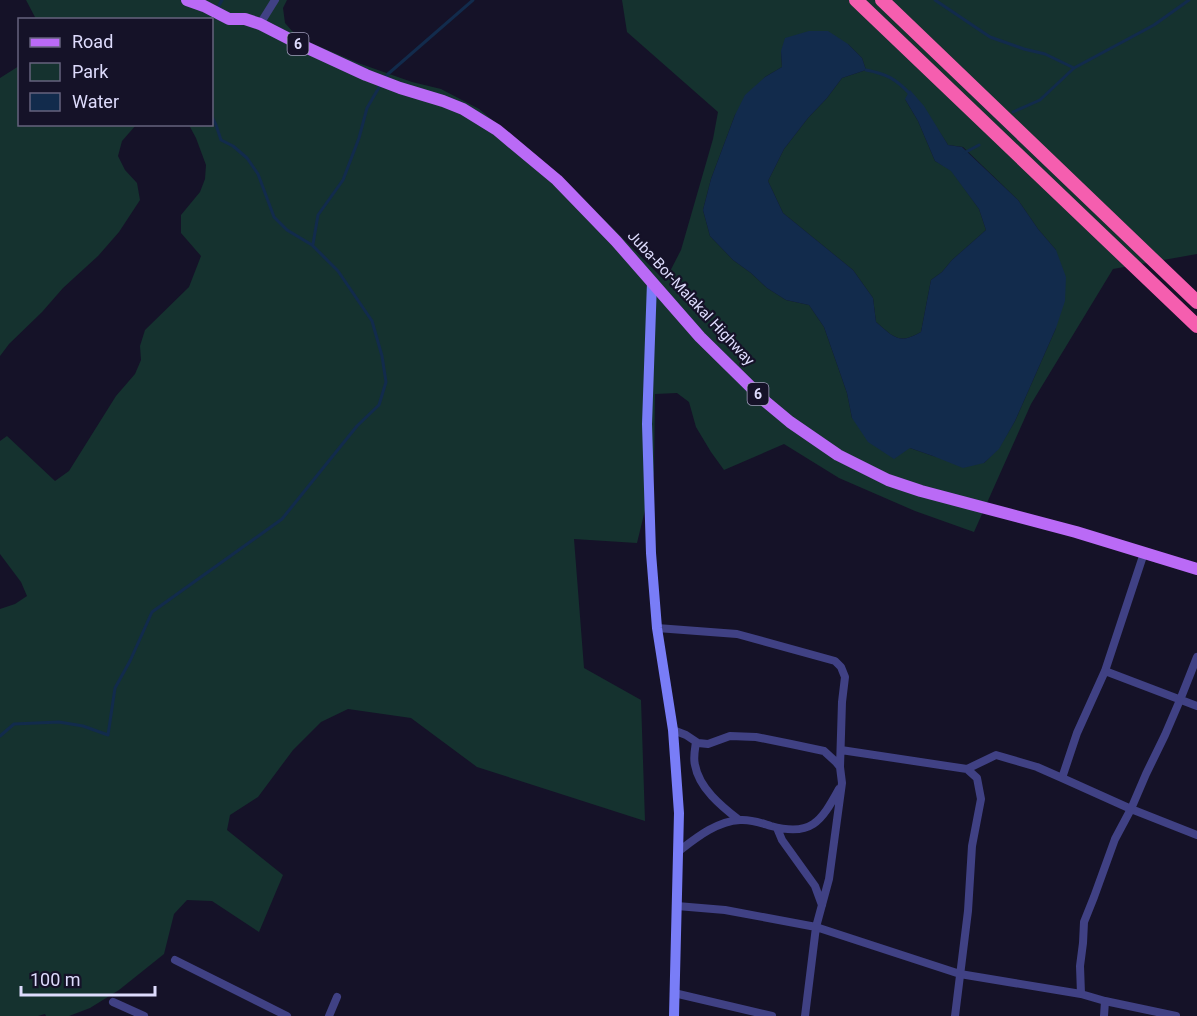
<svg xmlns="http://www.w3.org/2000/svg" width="1197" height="1016" viewBox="0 0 1197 1016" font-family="Roboto,sans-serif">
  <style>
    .green { fill: #15322f; fill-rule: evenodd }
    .water { fill: #122b4c }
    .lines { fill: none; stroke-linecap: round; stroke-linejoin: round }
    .stream { stroke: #122b4c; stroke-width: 3 }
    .street { stroke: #404184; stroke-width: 8 }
    .secondary { stroke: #797df7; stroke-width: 10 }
    .primary { stroke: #ba6af6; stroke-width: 12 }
    .highway { stroke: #f55eaf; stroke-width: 14 }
    .labels { text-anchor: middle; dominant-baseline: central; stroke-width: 4.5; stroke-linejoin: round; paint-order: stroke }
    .shield { fill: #151228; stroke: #a29fbd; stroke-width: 1.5 }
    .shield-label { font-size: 14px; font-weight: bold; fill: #dedcfd }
    .street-label { font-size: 15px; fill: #dedcfd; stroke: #151228 }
  </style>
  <rect width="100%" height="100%" fill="#151228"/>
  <path class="green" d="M26,0H287L283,8L285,23L292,31L309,42L358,63L412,82L441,89L479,109L569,184L665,281L681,250L713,139L718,112L627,32L622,0H1197V254L1113,269L1031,404L974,532L915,511L839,478L784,444L724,470L711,452L696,427L689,402L677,393L655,394L654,473L637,543L574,539L584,668L641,700L645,821L477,767L411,718L348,709L321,722L293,750L258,797L230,815L227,830L283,875L259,932L212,901L187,900L174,914L164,954L119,990L90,1008L69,1016H46L45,1014L38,1016H0V609L15,604L27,596L21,582L0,554V441L7,436L55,481L69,471L116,396L135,374L141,360L140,346L145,330L189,287L201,256L181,233V215L200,192L205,179L206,165L196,138L189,125L212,124V20L36,19ZM848,44L862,58L866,70L842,78L827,98L808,118L784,149L768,181L783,213L853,270L873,298L876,322C894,337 898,345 921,332L931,280L942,272L952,260L986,230L979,209L951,170L935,161L918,121L905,99L937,128L948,145L963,147L1018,200L1038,229L1056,250V328L1015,421L999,448L984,463L933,456L910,448L852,418L847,393L824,327L809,305L786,300L767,288L751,273L733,260L710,236L703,210L711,179L735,115L765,77L782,67L781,51Z
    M19,66L20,124L136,125L122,141L118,156L125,170L137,183L140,200L119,232L98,256L63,288L42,312L9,344L0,356V78Z"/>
  <path class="water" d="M809,31H828L848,44L862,58L866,70L842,78L827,98L808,118L784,149L768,181L783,213L853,270L873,298L876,322C894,337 898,345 921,332L931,280L942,272L952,260L986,230L979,209L951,171L935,161L918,121L905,99L910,90L924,106L948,145L962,147L1018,200L1038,229L1056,250L1066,277L1065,301L1056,328L1015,421L999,449L984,463L963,468L933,456L910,448L894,459L868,442L852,418L847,393L824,327L809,305L786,300L767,288L751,273L733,260L710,236L703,210L711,179L735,115L745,95L765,77L782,67L781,51L785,38Z"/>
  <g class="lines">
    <path class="stream" d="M935,0L990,37L1024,49L1045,54L1074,68
      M217,9L222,0
      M866,70C887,74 896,79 910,94
      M385,79L388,74L473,0
      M1013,112L1040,100L1074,68L1154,25L1189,0
      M964,153L979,145
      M313,244L318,215L343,180L359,138L367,108L381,84
      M0,736L14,724L59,722L83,726L108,735L115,688L130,661L152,612L282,519L357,426L379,405L386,382L382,356L372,321L338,271L312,245L287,230L274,217L258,174L247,158L233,146L221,140L216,125L212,117"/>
    <path class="street" d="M260,24L275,0
      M1144,553L1105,671L1077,733L1062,778L1131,809L1197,835
      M657,628L737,634L835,661L841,667L845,677L842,702L840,767
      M1105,671L1197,706
      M673,730L686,735L698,743L708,744L730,736L756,737L791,744L824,751L836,762L840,767L842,783L829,879L816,927L805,1016
      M696,742C695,749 693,758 695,765C699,788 721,806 739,820
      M841,750L967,769L977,778L981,799L972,846L968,911L955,1016
      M967,769L996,755L1037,767L1062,778
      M777,828L782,840L815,886L822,905
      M679,851C696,838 717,821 740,820C751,819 761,823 771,826C811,837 821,822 839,789
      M677,906L725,910L816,927L960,974L1081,994L1105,1001
      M175,960L287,1016
      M674,993L772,1016
      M1081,994L1080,966L1083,943L1084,922L1094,897L1115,839L1131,809L1146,774L1165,735L1180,700L1197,657
      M113,1002L144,1016
      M329,1016L337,997
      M1104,1016L1105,1001L1176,1016"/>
    <path class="secondary" d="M652,282L647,424L651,553L657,628L673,730L679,813L674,1016"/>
    <path class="primary" d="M187,0L204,6L229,19H245L260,24L301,45L366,75L400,88L443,101L463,109L497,130L557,180L616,241L700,337L766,402L790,422L838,455L888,480L921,491L1076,532L1197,569"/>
    <path class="highway" d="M856,0L1197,326
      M882,0L1197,302"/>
  </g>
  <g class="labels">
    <g class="shield">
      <rect x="287.5" y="33" width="21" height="22" rx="4.5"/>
      <rect x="747.5" y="383" width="21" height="22" rx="4.5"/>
    </g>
    <g class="shield-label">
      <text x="298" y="44">6</text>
      <text x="758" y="394">6</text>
    </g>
    <g class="street-label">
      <text transform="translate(691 298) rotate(47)">Juba-Bor-Malakal Highway</text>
    </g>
  </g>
  <rect x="18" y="18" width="195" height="108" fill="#151228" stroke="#65637d" stroke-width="1.5"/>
  <rect x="30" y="38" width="30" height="9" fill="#ba6af6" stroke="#65637d" stroke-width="1.5"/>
  <text x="72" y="48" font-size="18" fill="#dedcfd">Road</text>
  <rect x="30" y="63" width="30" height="18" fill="#15322f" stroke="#65637d" stroke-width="1.5"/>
  <text x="72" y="78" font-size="18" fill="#dedcfd">Park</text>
  <rect x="30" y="93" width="30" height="18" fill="#122b4c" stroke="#65637d" stroke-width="1.5"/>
  <text x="72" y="108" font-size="18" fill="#dedcfd">Water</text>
  <path d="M21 986v9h134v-9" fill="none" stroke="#dedcfd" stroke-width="3"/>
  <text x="30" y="986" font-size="18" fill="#dedcfd" stroke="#151228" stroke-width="4.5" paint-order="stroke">100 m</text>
</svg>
